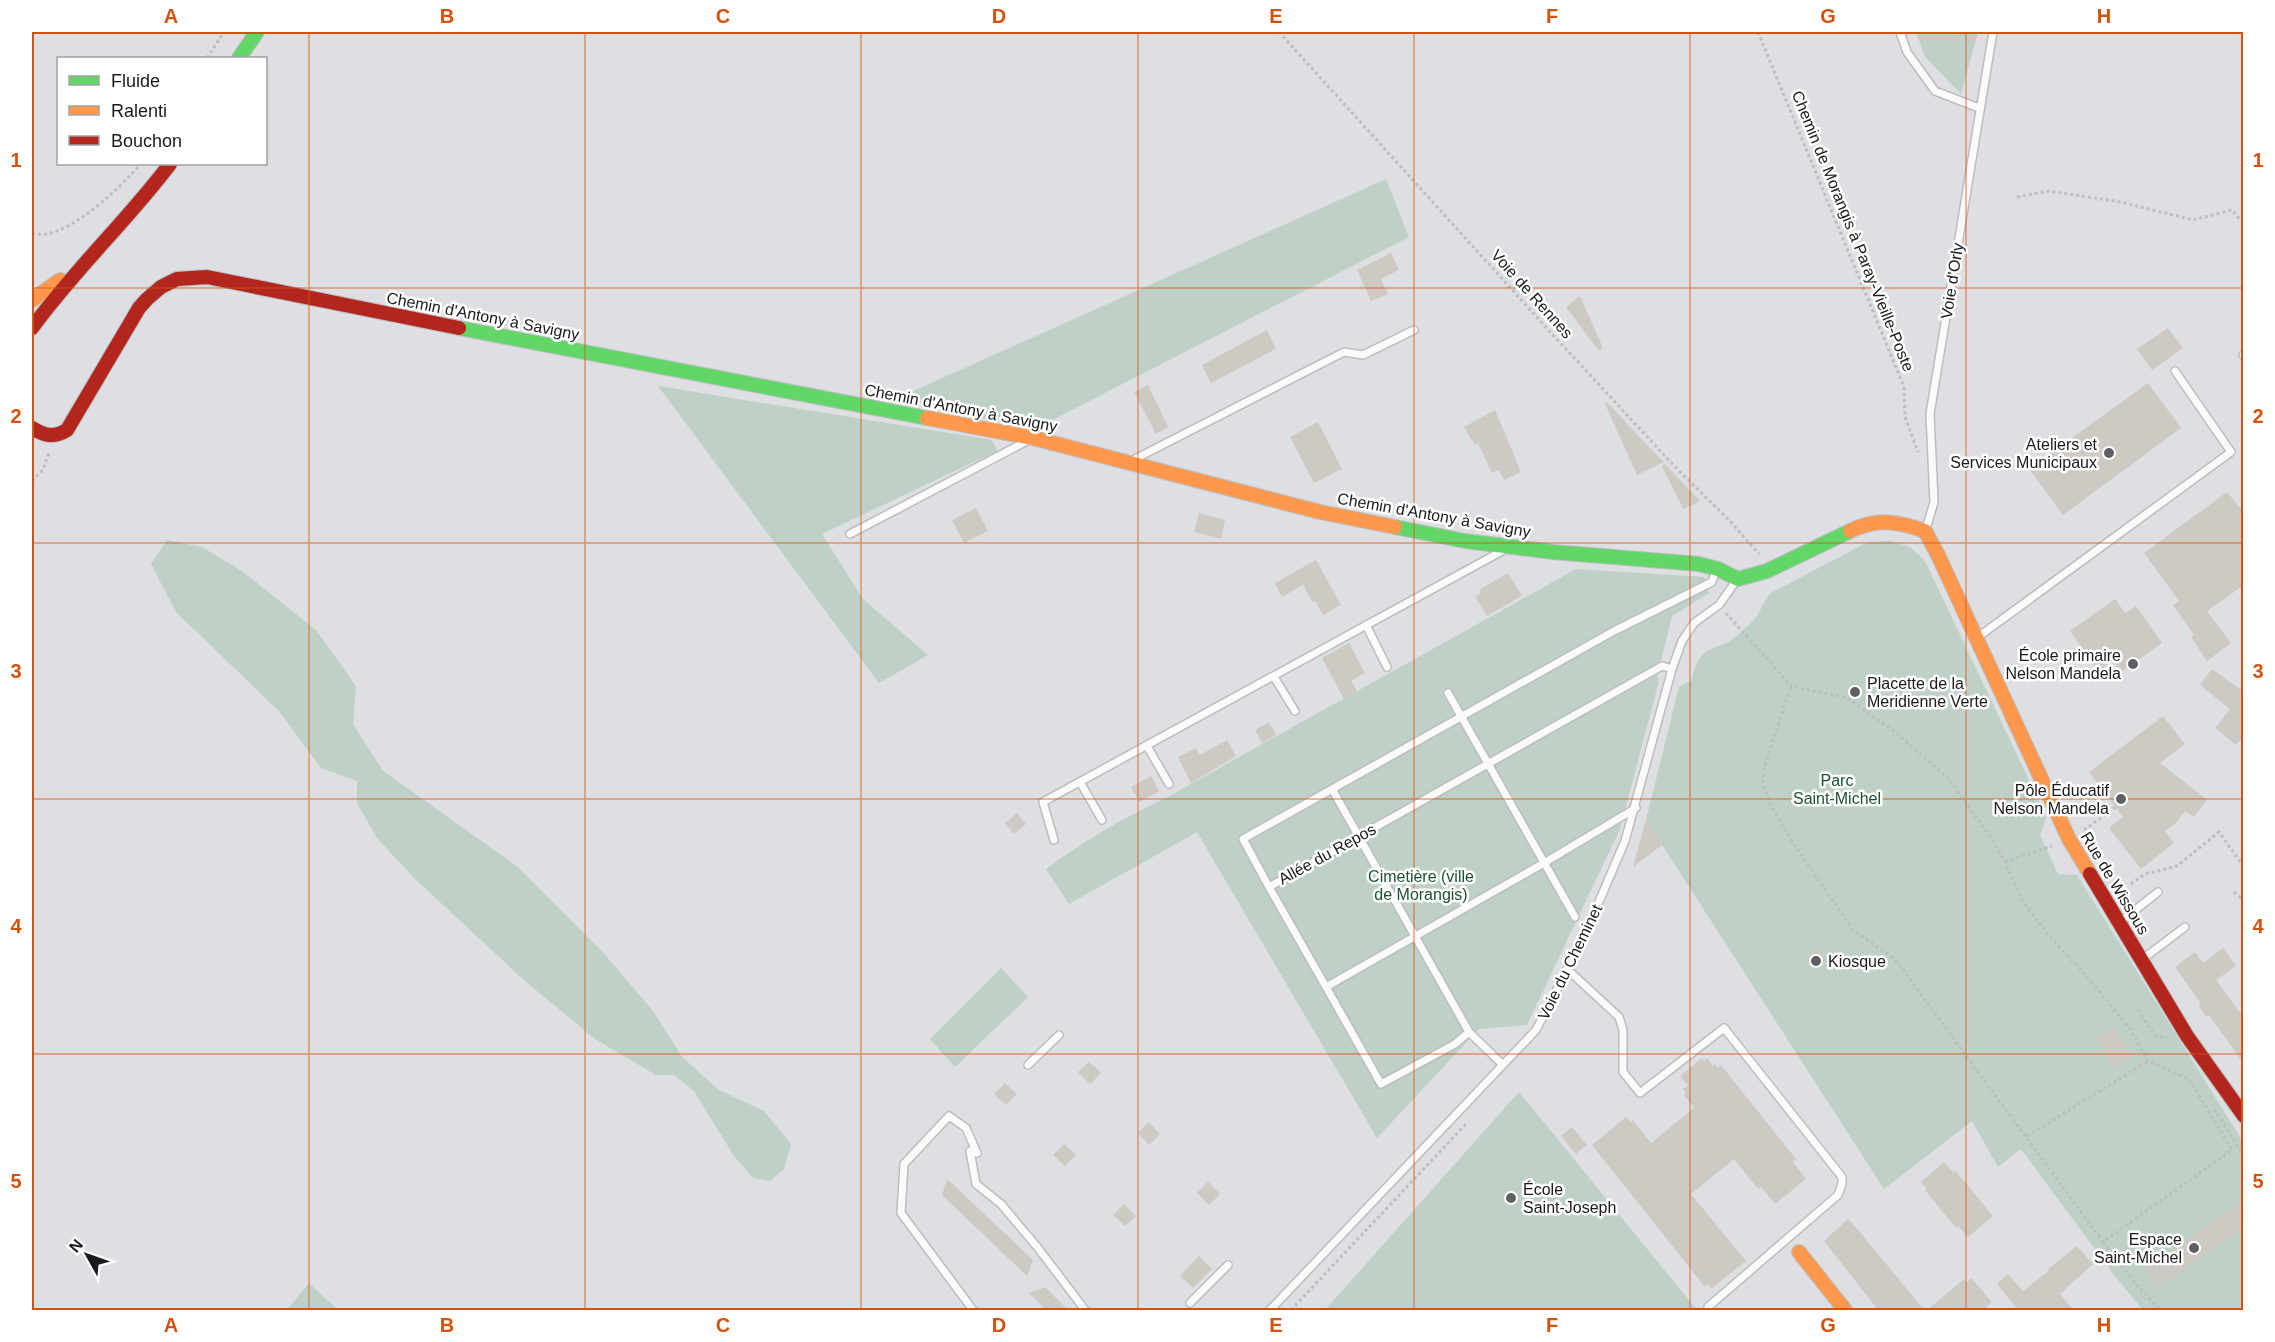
<svg xmlns="http://www.w3.org/2000/svg" width="2275" height="1342" viewBox="0 0 2275 1342" font-family="Helvetica,sans-serif">
  <style>
    .green { fill: #bfd0c6 }
    .building { fill: #cec9c2 }
    .lines { fill: none; stroke-linecap: round; stroke-linejoin: round }
    .lane-casing { stroke: #bbbdbf; stroke-width: 10 }
    .fast-casing { stroke: #bbbdbf; stroke-width: 16 }
    .slow-casing { stroke: #bbbdbf; stroke-width: 16 }
    .jam-casing { stroke: #bbbdbf; stroke-width: 16 }
    .path { stroke: #bdbebf; stroke-width: 3; stroke-dasharray: 3 3; stroke-linecap: butt }
    .lane { stroke: #fafafb; stroke-width: 7 }
    .fast { stroke: #63d668; stroke-width: 14 }
    .slow { stroke: #ff974d; stroke-width: 14 }
    .jam { stroke: #b3261e; stroke-width: 14 }
    .grid { fill: none; stroke: #d3530e; stroke-width: 1.5; stroke-opacity: 0.55 }
    .poi-dot { fill: #5e5f62; stroke: #fff; stroke-width: 2 }
    .labels { text-anchor: middle; dominant-baseline: central; stroke-width: 5; stroke-linejoin: round; paint-order: stroke }
    .street-label { font-size: 16px; fill: #191a1d; stroke: #fff }
    .poi-label { font-size: 16px; fill: #191a1d; stroke: #fff; text-anchor: end }
    .park-label { font-size: 16px; fill: #1a5133; stroke: #fff }
    .neatline { fill: none; stroke: #d3530e; stroke-width: 2 }
    .grid-label { font-size: 20px; text-anchor: middle; font-weight: bold; fill: #d3530e }
  </style>
  <rect width="100%" height="100%" fill="#dddfe2"/>
  <path class="green" d="M1916,32H1978L1961,94L1925,57Z
    M1386,179L1409,237L1031,431L900,397Z
    M658,386L992,440L997,451L822,534L863,599L928,655L879,683Z
    M167,540L202,547L242,571L316,630L356,686L353,724L383,771L518,867L601,950L653,1011L682,1057L719,1090L764,1111L791,1144L784,1169L770,1181L753,1178L734,1156L694,1091L674,1075H656L595,1039L525,981L415,879L377,838L357,803V781L321,768L279,711L176,612L151,564Z
    M1890,541L1910,547L1925,561L2045,814L2046,819L2040,835L2058,874L2077,875L2243,1142V1310H2143L2114,1275L2021,1149L1998,1167L1972,1121L1884,1189L1646,820L1679,687L1692,680C1694,667 1698,655 1711,649C1716,646 1723,645 1728,642C1737,636 1746,628 1754,620C1761,612 1763,601 1771,593L1868,542Z
    M1576,569L1704,577L1709,593L1672,616L1661,661L1655,665L1659,681L1620,829L1527,1025L1479,1029L1377,1138L1197,832L1069,904L1046,869C1083,842 1121,819 1162,800Z
    M1001,968L1028,997L955,1067L930,1039Z
    M1519,1092L1697,1310H1325Z
    M309,1283L338,1310H287Z"/>
  <path class="building" d="M1391,253L1399,270L1381,279L1388,294L1371,301L1357,270Z
    M1580,296L1603,348L1599,351L1566,307Z
    M2168,328L2183,348L2152,370L2137,349Z
    M1267,330L1276,349L1211,383L1202,365Z
    M2148,383L2181,428L2063,515L2029,469Z
    M1148,385L1168,427L1156,434L1134,392Z
    M1607,402L1645,443L1664,462L1637,475L1605,404Z
    M1495,410L1521,472L1504,480L1499,470L1492,473L1478,443L1475,445L1464,427Z
    M1318,422L1342,469L1314,483L1290,437Z
    M1665,464L1700,501L1683,509L1662,466Z
    M2227,492L2244,513V585L2207,611L2231,643L2207,661L2191,637L2194,635L2173,605L2179,601L2144,553Z
    M976,508L988,531L964,543L952,520Z
    M1199,513L1225,520L1221,539L1194,532Z
    M1316,560L1341,605L1323,615L1315,601L1312,602L1303,585L1282,597L1275,583Z
    M1508,573L1522,596L1487,616L1475,596L1481,593L1479,590Z
    M2115,599L2125,613L2136,606L2162,643L2121,672L2113,661L2098,671L2070,631Z
    M1349,643L1365,673L1351,681L1357,691L1344,699L1322,658Z
    M2212,669L2244,692V735L2236,745L2215,728L2230,709L2200,685Z
    M2163,716L2185,744L2160,763L2207,800L2194,817L2185,811L2176,823L2165,831L2174,843L2141,869L2109,828L2123,817L2089,772Z
    M1269,722L1276,735L1262,743L1255,730Z
    M1227,740L1236,756L1191,783L1178,757L1196,748L1200,755Z
    M1151,776L1159,791L1139,802L1131,787Z
    M1017,813L1026,824L1014,834L1005,823Z
    M1646,820L1662,845L1633,867Z
    M2223,948L2236,966L2216,980L2244,1018V1064L2209,1015L2206,1017L2199,1006L2201,1004L2175,967L2195,952L2203,963Z
    M1808 960a8 8 0 1 1 16 0a8 8 0 1 1-16 0Z
    M2114,1027L2132,1057L2114,1068L2096,1039Z
    M1702,1058L1704,1061L1707,1058L1713,1066L1715,1064L1718,1068L1721,1065L1796,1159L1793,1162L1806,1179L1775,1204L1761,1187L1758,1189L1734,1159L1691,1194L1746,1261L1711,1289L1708,1284L1705,1287L1592,1145L1626,1117L1631,1122L1633,1120L1651,1143L1694,1108L1684,1095L1686,1093L1683,1089L1688,1086L1680,1076Z
    M1089,1062L1101,1073L1090,1084L1078,1072Z
    M1005,1083L1017,1094L1006,1105L994,1094Z
    M1149,1122L1160,1134L1149,1145L1138,1133Z
    M1572,1127L1587,1145L1576,1154L1561,1136Z
    M1064,1144L1076,1155L1065,1166L1053,1155Z
    M1944,1162L1953,1172L1955,1170L1993,1216L1968,1237L1958,1226L1956,1228L1925,1190L1927,1188L1921,1182Z
    M947,1179L1033,1260L1027,1276L942,1195Z
    M1208,1182L1220,1194L1209,1205L1197,1193Z
    M2244,1200V1227L2158,1287L2145,1269Z
    M1124,1204L1136,1216L1125,1226L1113,1215Z
    M1848,1219L1859,1231L1925,1311H1879L1824,1241Z
    M2077,1246L2093,1264L2060,1294L2074,1311H2019L1997,1284L2008,1274L2023,1291L2049,1271L2048,1269Z
    M1199,1256L1212,1269L1193,1288L1180,1276Z
    M1971,1278L1992,1302L1982,1311H1926L1964,1279L1966,1283Z
    M1045,1287L1069,1311H1047L1029,1293Z"/>
  <g class="lines">
    <g class="lane-casing">
      <path id="lane" d="M1900,32L1907,52L1935,91L1979,108
        M2243,355H2244
        M1133,460L1344,352L1363,355L1414,330
        M1926,529L1934,502L1930,414L1993,32
        M850,534L1025,442
        M1366,625L1387,667
        M1978,637L2231,452L2175,371
        M1274,677L1295,711
        M1448,693L1575,917
        M1147,746L1169,784
        M1080,782L1102,820
        M1636,808L1544,863L1326,987L1269,887L1662,666L1672,669
        M1054,840L1043,802L1502,551
        M1269,887L1243,839L1614,631L1712,582L1716,570
        M2120,922L2158,892
        M2144,958L2185,927
        M1567,969L1619,1017L1623,1030V1072L1640,1093L1724,1028L1842,1177V1184L1838,1195L1708,1307
        M1326,987L1381,1084L1455,1044L1469,1032L1332,789
        M1469,1032L1502,1064
        M1028,1065L1059,1035
        M970,1151L976,1184L1001,1204L1038,1248L1085,1310
        M1190,1303L1228,1265
        M973,1310L901,1213L904,1164L949,1116L966,1128L977,1153
        M1270,1310L1536,1030L1583,939L1625,841L1672,669L1682,641L1694,623L1719,605L1736,581"/>
    </g>
    <g class="fast-casing">
      <path id="fast" d="M239,58L257,32
        M459,328L927,418
        M1395,527L1465,541L1553,552L1699,564L1718,569L1738,579L1767,571L1850,531"/>
    </g>
    <g class="slow-casing">
      <path id="slow" d="M32,300L60,280
        M927,418L1033,438L1320,512L1395,527
        M1850,531C1877,518 1897,521 1925,531L1938,555L2069,839L2090,874
        M1799,1252L1845,1310"/>
    </g>
    <g class="jam-casing">
      <path id="jam" d="M32,328C74,270 127,221 170,164
        M32,428C45,436 54,438 67,430L139,308L147,299L161,287L177,279L207,277L459,328
        M2090,874L2187,1036L2244,1116"/>
    </g>
    <path class="path" d="M1279,32L1553,335L1676,468L1728,519L1759,554
      M1758,32L1904,387L1905,417L1918,452
      M207,58L224,32
      M2017,197L2049,191L2121,202L2193,220L2232,210L2244,224
      M32,234C36,234 41,235 46,234C75,230 122,187 140,164
      M32,481L43,470L49,453
      M1726,613L1791,686L1847,698L1894,731L1947,777L1992,839L2005,862L2023,902L2049,936L2083,972L2130,1029L2148,1061L2189,1079L2232,1150L2103,1242L1901,967L1893,958L1853,930L1793,843L1770,804L1763,784L1764,768L1791,686
      M2084,830L2125,800
      M2005,862L2052,846
      M2131,884L2145,874L2177,866L2219,832L2244,867
      M2242,886H2244
      M2234,892L2244,900
      M2138,1010L2155,1036L2167,1038
      M2214,1109L2244,1156
      M2027,1136L2148,1061
      M2103,1242L2135,1283L2160,1310
      M2241,1295L2244,1299
      M1291,1310L1466,1124"/>
    <use href="#lane" class="lane"/>
    <use href="#fast" class="fast"/>
    <use href="#slow" class="slow"/>
    <use href="#jam" class="jam"/>
  </g>
  <path class="grid" d="M309,32V1310M585,32V1310M861,32V1310M1138,32V1310M1414,32V1310M1690,32V1310M1966,32V1310M32,288H2244M32,543H2244M32,799H2244M32,1054H2244"/>
  <g class="poi-dot">
    <circle cx="2109" cy="453" r="6"/>
    <circle cx="2133" cy="664" r="6"/>
    <circle cx="1855" cy="692" r="6"/>
    <circle cx="2121" cy="799" r="6"/>
    <circle cx="1816" cy="961" r="6"/>
    <circle cx="1511" cy="1198" r="6"/>
    <circle cx="2194" cy="1248" r="6"/>
  </g>
  <g class="labels">
    <g class="street-label">
      <text transform="translate(1853 231) rotate(68)">Chemin de Morangis à Paray-Vieille-Poste</text>
      <text transform="translate(1952 281) rotate(-81)">Voie d'Orly</text>
      <text transform="translate(1532 294) rotate(48)">Voie de Rennes</text>
      <text transform="translate(483 316) rotate(11)">Chemin d'Antony à Savigny</text>
      <text transform="translate(961 408) rotate(11)">Chemin d'Antony à Savigny</text>
      <text transform="translate(1434 515) rotate(10)">Chemin d'Antony à Savigny</text>
      <text transform="translate(1327 854) rotate(-29)">Allée du Repos</text>
      <text transform="translate(2115 883) rotate(59)">Rue de Wissous</text>
      <text transform="translate(1570 962) rotate(-64)">Voie du Cheminet</text>
    </g>
    <g class="poi-label">
      <text x="2097" y="444">Ateliers et<tspan x="2097" dy="18">Services Municipaux</tspan></text>
      <text x="2121" y="655">École primaire<tspan x="2121" dy="18">Nelson Mandela</tspan></text>
      <text x="1867" y="683" text-anchor="start">Placette de la<tspan x="1867" dy="18">Meridienne Verte</tspan></text>
      <text x="2109" y="790">Pôle Éducatif<tspan x="2109" dy="18">Nelson Mandela</tspan></text>
      <text x="1828" y="961" text-anchor="start">Kiosque</text>
      <text x="1523" y="1189" text-anchor="start">École<tspan x="1523" dy="18">Saint-Joseph</tspan></text>
      <text x="2182" y="1239">Espace<tspan x="2182" dy="18">Saint-Michel</tspan></text>
    </g>
    <g class="park-label">
      <text x="1837" y="780">Parc<tspan x="1837" dy="18">Saint-Michel</tspan></text>
      <text x="1421" y="876">Cimetière (ville<tspan x="1421" dy="18">de Morangis)</tspan></text>
    </g>
  </g>
  <rect width="2275" height="1342" fill="none" stroke="#ffffff" stroke-width="66"/>
  <rect x="57" y="57" width="210" height="108" fill="#ffffff" stroke="#a3a3a5" stroke-width="1.5"/>
  <rect x="69" y="76" width="30" height="9" fill="#63d668" stroke="#a3a3a5" stroke-width="1.5"/>
  <text x="111" y="87" font-size="18" fill="#191a1d">Fluide</text>
  <rect x="69" y="106" width="30" height="9" fill="#ff974d" stroke="#a3a3a5" stroke-width="1.5"/>
  <text x="111" y="117" font-size="18" fill="#191a1d">Ralenti</text>
  <rect x="69" y="136" width="30" height="9" fill="#b3261e" stroke="#a3a3a5" stroke-width="1.5"/>
  <text x="111" y="147" font-size="18" fill="#191a1d">Bouchon</text>
  <g transform="translate(87 1255) rotate(310)" stroke="#ffffff" stroke-width="4.5" paint-order="stroke">
  <path d="M0-4.5L10 22L0 15L-10 22Z" fill="#191a1d"/>
  <text y="-9" font-size="16" font-weight="bold" text-anchor="middle" fill="#191a1d">N</text>
  </g>
  <rect x="33" y="33" width="2209" height="1276" class="neatline"/>
  <g class="grid-label">
    <text x="171" y="23">A</text>
    <text x="447" y="23">B</text>
    <text x="723" y="23">C</text>
    <text x="999" y="23">D</text>
    <text x="1276" y="23">E</text>
    <text x="1552" y="23">F</text>
    <text x="1828" y="23">G</text>
    <text x="2104" y="23">H</text>
    <text x="16" y="167">1</text>
    <text x="2258" y="167">1</text>
    <text x="16" y="423">2</text>
    <text x="2258" y="423">2</text>
    <text x="16" y="678">3</text>
    <text x="2258" y="678">3</text>
    <text x="16" y="933">4</text>
    <text x="2258" y="933">4</text>
    <text x="16" y="1188">5</text>
    <text x="2258" y="1188">5</text>
    <text x="171" y="1332">A</text>
    <text x="447" y="1332">B</text>
    <text x="723" y="1332">C</text>
    <text x="999" y="1332">D</text>
    <text x="1276" y="1332">E</text>
    <text x="1552" y="1332">F</text>
    <text x="1828" y="1332">G</text>
    <text x="2104" y="1332">H</text>
  </g>
</svg>
